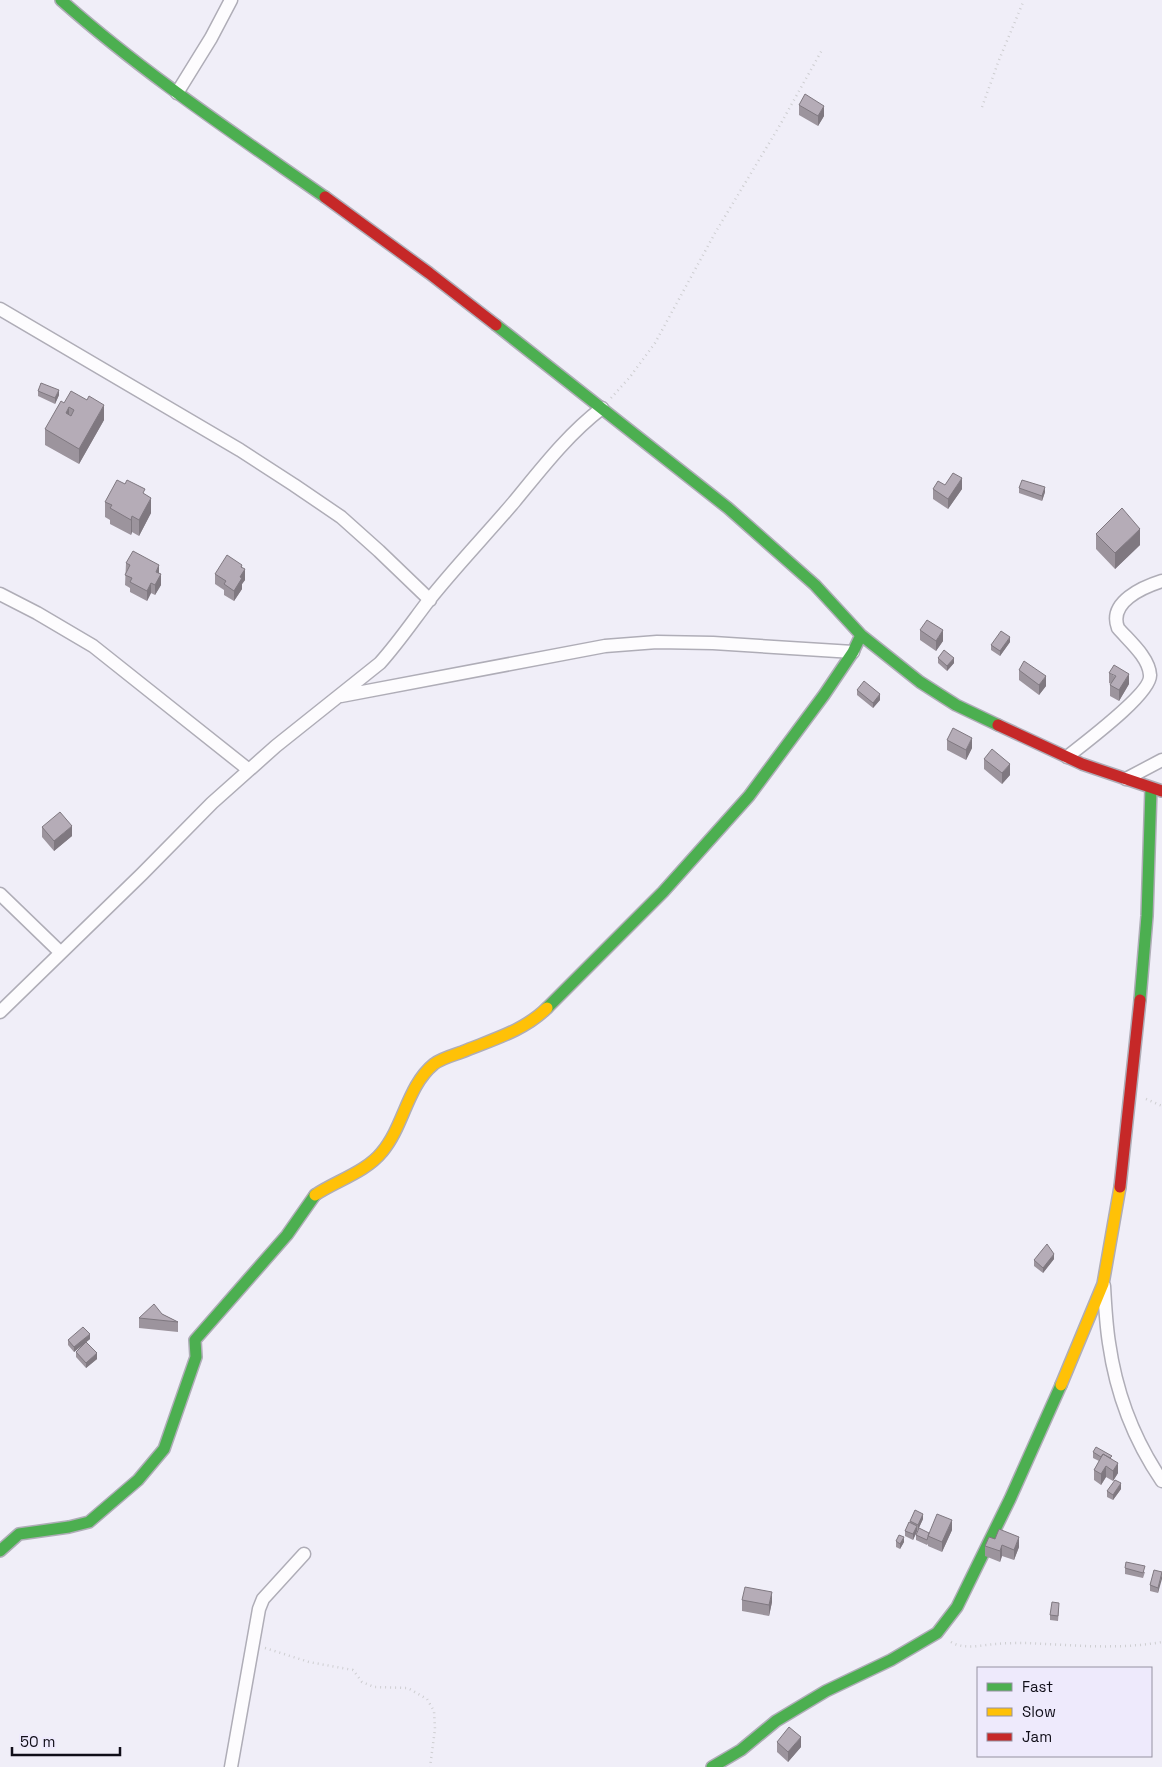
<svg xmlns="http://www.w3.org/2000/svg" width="1162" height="1767" viewBox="0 0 1162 1767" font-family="'Space Grotesk',sans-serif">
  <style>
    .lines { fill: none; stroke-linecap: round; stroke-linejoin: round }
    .street-casing { stroke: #afadb7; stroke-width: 15 }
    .fast-casing { stroke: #afadb7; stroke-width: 14 }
    .slow-casing { stroke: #afadb7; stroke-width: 14 }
    .jam-casing { stroke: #afadb7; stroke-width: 14 }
    .path { stroke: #ceced1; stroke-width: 2.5; stroke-dasharray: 1 4; stroke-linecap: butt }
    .street { stroke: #fdfcfe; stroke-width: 12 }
    .fast { stroke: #4caf50; stroke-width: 11 }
    .slow { stroke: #ffc107; stroke-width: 11 }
    .jam { stroke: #c62828; stroke-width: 11 }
    .wall { fill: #9c949d }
    .shaded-wall { fill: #7f7880 }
    .building { fill: #b5acb7; stroke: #7f7880; fill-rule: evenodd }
  </style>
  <rect width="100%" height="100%" fill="#f0eef8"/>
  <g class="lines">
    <g class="street-casing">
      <path id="street" d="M177,93L211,38L231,0
        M0,309L240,450L294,485L341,517L379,551L430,600
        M0,594L37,613L93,646L249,770
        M341,696L605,646L657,642L713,643L853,652
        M1067,757C1083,744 1152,693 1150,675C1149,657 1128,640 1118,628C1108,602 1143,587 1162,581
        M1126,779L1162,760
        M0,894L60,952
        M0,1012L142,874L212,803L276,746L380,663C398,643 413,621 429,600C456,566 486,535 514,502C542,468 567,435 602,408
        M1104,1286C1105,1305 1106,1324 1109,1343C1116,1392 1134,1440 1162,1481
        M231,1767L259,1609L263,1599L304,1554"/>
    </g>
    <g class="fast-casing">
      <path id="fast" d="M61,0C143,73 235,134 325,197
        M496,325L728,508L815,585L861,635L920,682L956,705L998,725
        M1140,1000L1147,916L1151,788
        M547,1008L663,892L749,796L824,695L853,652L861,635
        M0,1551L19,1534L69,1527L89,1522L138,1480L164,1449L196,1357L195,1340L287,1235L315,1195
        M712,1767L741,1750L776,1721L826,1691L891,1660L937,1633L957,1607L1010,1499L1061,1385"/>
    </g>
    <g class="slow-casing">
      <path id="slow" d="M315,1195C336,1181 366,1172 382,1152C404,1126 407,1086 434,1064C442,1058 454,1055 462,1052C491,1040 524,1031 547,1008
        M1061,1385L1103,1284L1120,1187"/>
    </g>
    <g class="jam-casing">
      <path id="jam" d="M325,197L429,273L496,325
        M998,725L1082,764L1162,791
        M1120,1187L1140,1000"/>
    </g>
    <path class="path" d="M982,107L999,60L1024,0
      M611,398L630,377L655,343L715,233L780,125L822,50
      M1146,1099L1162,1106
      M951,1642C964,1650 981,1645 996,1644C1006,1643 1017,1643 1027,1643C1072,1645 1117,1650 1162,1642
      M265,1648L309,1662L353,1670L362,1682L374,1687L408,1688L427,1699L434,1711L435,1729L430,1767"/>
    <use href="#street" class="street"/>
    <use href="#fast" class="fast"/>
    <use href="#slow" class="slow"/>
    <use href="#jam" class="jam"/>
  </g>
  <path class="wall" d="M799,105L824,116L818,126L799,115Z
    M38,391L59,395L55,404L38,396Z
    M64,403L104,420L79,464L45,445V429Z
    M945,485L962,489L948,509L933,499V489Z
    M1019,488L1045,492L1042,501L1019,493Z
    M145,494L151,513L139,536L132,532L131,535L110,524V520L105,517V502Z
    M1096,534L1140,545L1115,569L1096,549Z
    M126,563L159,573L161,585L155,595L151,593L147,601L130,592V588L125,585Z
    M242,568L245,580L242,584V589L234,601L224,595V590L215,584V574Z
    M920,630L943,641L936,651L920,640Z
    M1010,642L1000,656L991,650V645Z
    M938,658L954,663L947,671L938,663Z
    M1019,670L1046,686L1039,695L1019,680Z
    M1109,673L1129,684L1119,701L1110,696V685L1111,684L1109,683Z
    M857,690L880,700L873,708L857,695Z
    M947,740L972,748L966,760L947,750Z
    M984,759L1010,775L1002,784L984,769Z
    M42,827L72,836L54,851L42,837Z
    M1054,1259L1043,1273L1034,1266V1260Z
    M162,1314L178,1322V1332L139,1328V1318Z
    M90,1339L74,1352L68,1345V1340Z
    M76,1352L97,1359L86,1368L76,1357Z
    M1093,1452L1112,1459L1118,1473L1113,1481L1106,1477L1101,1485L1094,1480V1470L1099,1461L1093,1458Z
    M1121,1489L1113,1500L1107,1497V1491Z
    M923,1519L913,1540L905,1536V1531L910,1521Z
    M952,1530L942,1552L928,1546V1544L927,1545L916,1540V1535Z
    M989,1537L1019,1547L1014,1560L1002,1556L1000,1562L985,1556V1546Z
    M896,1541L904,1542L900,1549L896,1547Z
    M1125,1568L1145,1572L1143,1578L1125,1574Z
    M1162,1572L1158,1593L1150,1591V1585Z
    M742,1600L772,1602L769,1616L742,1611Z
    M1059,1608L1058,1621L1050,1620V1615Z
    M777,1742L801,1747L788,1762L777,1752Z"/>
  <path class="shaded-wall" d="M824,106V116L818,126V116Z
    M59,390V395L55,404V398Z
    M104,405V420L79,464V449Z
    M69,407V423L66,413Z
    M962,478V489L948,509V499Z
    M1045,487V492L1042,501V496Z
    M151,498V513L139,536V520Z
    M132,516V532L131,535V520Z
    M1140,529V545L1115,569V553Z
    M159,565V576L156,572Z
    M242,565V573L245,569V580L242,584V589L234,601V591L241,567Z
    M161,574V585L155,595V585Z
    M151,583V593L147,601V591Z
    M943,630V641L936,651V641Z
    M1010,637V642L1000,656V651Z
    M954,658V663L947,671V666Z
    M1129,674V684L1119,701V690Z
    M1046,676V686L1039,695V685Z
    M880,694V700L873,708V703Z
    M972,738V748L966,760V750Z
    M1010,764V775L1002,784V773Z
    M72,826V836L54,851V841Z
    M1054,1254V1259L1043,1273V1268Z
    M90,1334V1339L74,1352V1347Z
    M97,1353V1359L86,1368V1363Z
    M1118,1463V1473L1113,1481V1471Z
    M1106,1466V1477L1101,1485V1474Z
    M1121,1483V1489L1113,1500V1495Z
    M923,1514V1519L918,1530V1525Z
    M952,1520V1530L942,1552V1542Z
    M917,1526V1531L913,1540V1534Z
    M904,1537V1542L900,1549V1544Z
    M1019,1537V1547L1014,1560V1550Z
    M1002,1545V1556L1000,1562V1551Z
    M1162,1574V1579L1158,1593V1588Z
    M772,1592V1602L769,1616V1605Z
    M801,1737V1747L788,1762V1752Z"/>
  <path class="building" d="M805,94L824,106L818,116L799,105Z
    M41,383L59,390L55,398L38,391Z
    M71,391L87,400L89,396L104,405L79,449L45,429L61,401L64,403ZM69,407L74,410L71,416L66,413Z
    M953,473L962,478L948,499L933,489L938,481L945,485Z
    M117,480L125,484L127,480L145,489L143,493L151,498L139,520L132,516L131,520L110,508L112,505L105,502Z
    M1022,480L1045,487L1042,496L1019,488Z
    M1122,508L1140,529L1115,553L1096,534Z
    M133,551L159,565L156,572L161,574L155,585L151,583L147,591L130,582L132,578L125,575L130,565L126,563Z
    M227,555L242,565L241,567L245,569L240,577L242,578L234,591L224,584L226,581L215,574Z
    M927,620L943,630L936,641L920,630Z
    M1001,631L1010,637L1000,651L991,645Z
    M944,650L954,658L947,666L938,658Z
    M1024,661L1046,676L1039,685L1019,670Z
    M1114,665L1129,674L1119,690L1110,685L1116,676L1109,673Z
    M864,681L880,694L873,703L857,690Z
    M953,728L972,738L966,750L947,740Z
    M992,749L1010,764L1002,773L984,759Z
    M60,812L72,826L54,841L42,827Z
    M1047,1244L1054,1254L1043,1268L1034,1260Z
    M154,1304L162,1314L178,1322L139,1318Z
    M83,1327L90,1334L74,1347L68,1340Z
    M86,1342L97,1353L86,1363L76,1352Z
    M1096,1447L1112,1456L1110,1458L1103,1454L1101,1457L1093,1452Z
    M1103,1454L1118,1463L1113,1471L1106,1466L1101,1474L1094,1470Z
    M1115,1480L1121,1483L1113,1495L1107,1491Z
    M915,1510L923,1514L918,1525L910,1521Z
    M937,1514L952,1520L942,1542L928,1536Z
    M909,1522L917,1526L913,1534L905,1531Z
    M919,1528L929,1533L927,1540L916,1535Z
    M999,1529L1019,1537L1014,1550L1002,1545L1000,1551L985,1546L989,1537L995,1539Z
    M899,1535L904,1537L900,1544L896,1541Z
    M1126,1562L1145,1566L1143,1573L1125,1568Z
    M1154,1570L1162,1572L1158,1588L1150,1585Z
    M745,1587L772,1592L769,1605L742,1600Z
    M1052,1602L1059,1603L1058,1616L1050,1615Z
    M789,1727L801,1737L788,1752L777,1742Z"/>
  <rect x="977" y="1667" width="175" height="90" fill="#eeeafc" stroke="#9592a1"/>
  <rect x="987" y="1683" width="25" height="8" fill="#4caf50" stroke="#9592a1"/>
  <text x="1022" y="1692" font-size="15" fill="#100e18">Fast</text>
  <rect x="987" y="1708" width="25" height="8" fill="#ffc107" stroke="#9592a1"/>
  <text x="1022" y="1717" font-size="15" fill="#100e18">Slow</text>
  <rect x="987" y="1733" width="25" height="8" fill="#c62828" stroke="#9592a1"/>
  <text x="1022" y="1742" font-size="15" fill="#100e18">Jam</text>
  <path d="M12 1747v8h108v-8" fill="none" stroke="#100e18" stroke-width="2.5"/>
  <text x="20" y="1747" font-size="15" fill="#100e18" stroke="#eeeafc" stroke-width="4" paint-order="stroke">50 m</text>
</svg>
